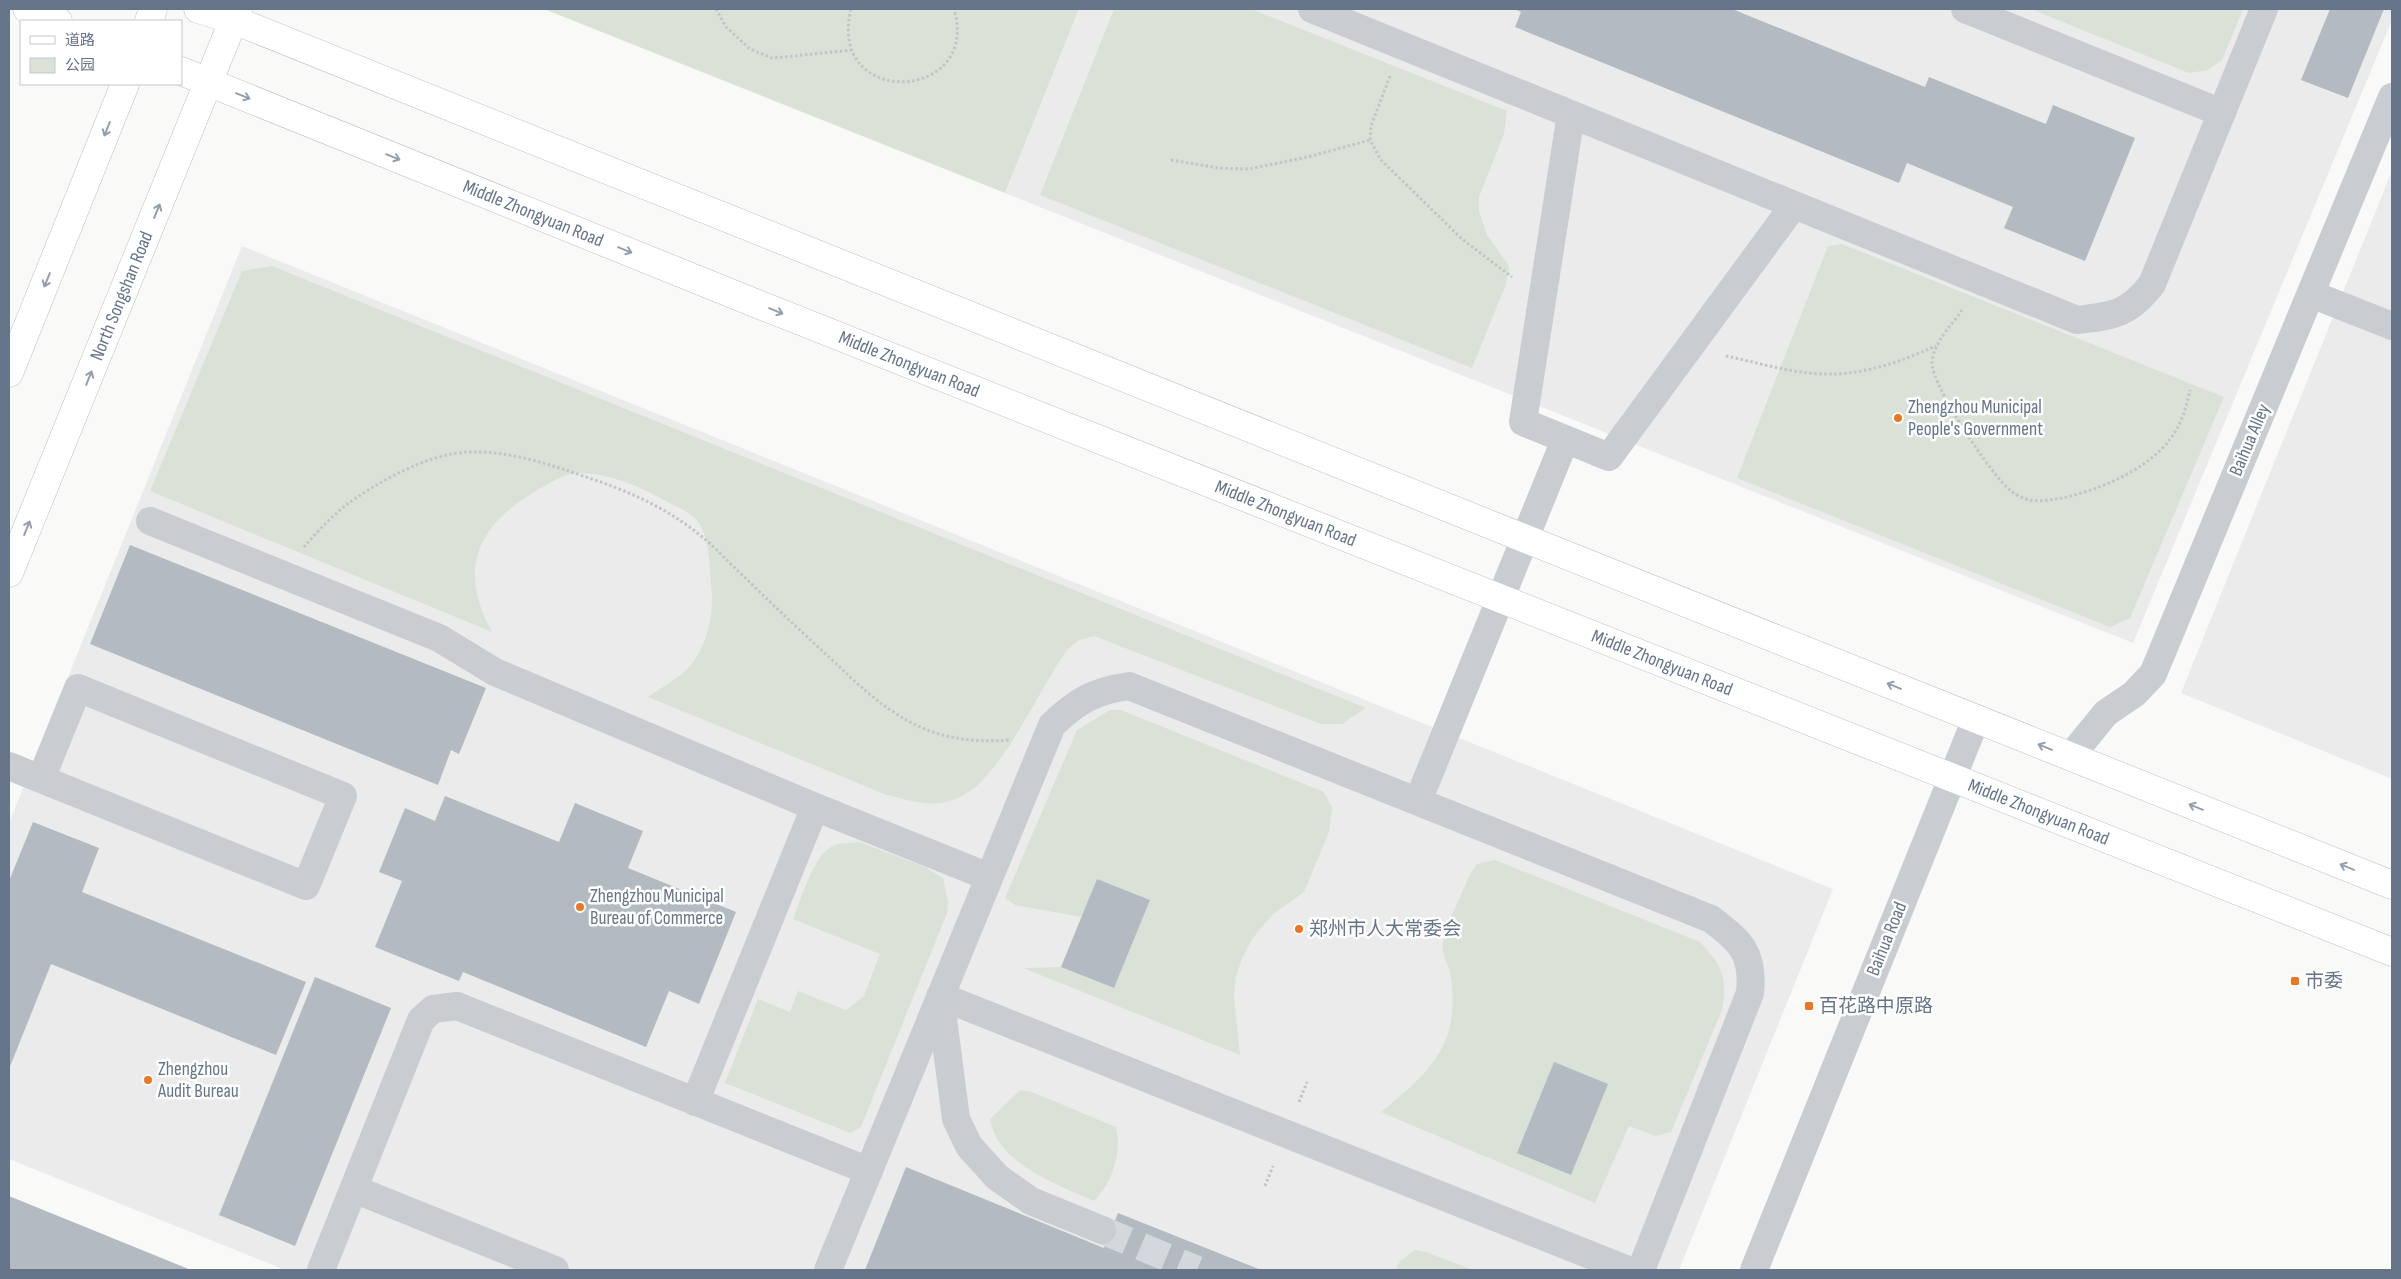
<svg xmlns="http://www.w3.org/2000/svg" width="2401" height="1279" viewBox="0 0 2401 1279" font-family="'Sofia Sans Condensed','Noto Sans SC',sans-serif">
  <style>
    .built { fill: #eaebea }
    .green { fill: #dae2d8 }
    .building { fill: #b4bac1 }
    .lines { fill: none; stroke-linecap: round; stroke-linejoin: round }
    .minor-tunnel { stroke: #d4d8dc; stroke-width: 28; stroke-dasharray: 28 14; stroke-linecap: butt }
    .major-casing { stroke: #bcbfc4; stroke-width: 29 }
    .path { stroke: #c2c4c7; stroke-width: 3; stroke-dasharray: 2.5 2.5; stroke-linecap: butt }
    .minor { stroke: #c9ccd0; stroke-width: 28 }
    .major { stroke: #fff; stroke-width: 28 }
    .oneway { stroke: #949ead }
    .poi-dot { fill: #ef7621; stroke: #fff; stroke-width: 2 }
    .labels { text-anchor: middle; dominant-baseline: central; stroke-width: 5; stroke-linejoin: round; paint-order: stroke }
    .street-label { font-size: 19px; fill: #66748a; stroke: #fff }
    .poi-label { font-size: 19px; fill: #66748a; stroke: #fff; text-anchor: start }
  </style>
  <rect width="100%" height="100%" fill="#f9faf7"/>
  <path class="built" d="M1079,9H2392V20L2133,643L1005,193Z
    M2392,171V779L2181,693Z
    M242,246L1833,889L1679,1270H285L9,1159V823Z"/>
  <path class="green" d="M544,9H1079L1005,193Z
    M1114,9H1251L1507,111L1504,134L1479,197V211L1487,235L1509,266L1506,284L1472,368L1040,195Z
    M2031,9H2243L2222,60L2208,70L2189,73Z
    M1842,244L2224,397L2130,618L2110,627L1737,478L1828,246Z
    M272,266L1366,708L1342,724H1321L1094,636L1079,640L1067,650C1038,692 1013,751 978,785C969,793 952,802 940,803C923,805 904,799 887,795L648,697C659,689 672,682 683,673C707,652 715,614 711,583C709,563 710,534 695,518C687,510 672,505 662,499C637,485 610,474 581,473C566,472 548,484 536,491C476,526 458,570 492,632L150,491L242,271Z
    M1110,710H1121L1324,792L1332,808L1329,832L1304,892L1272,915L1252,939L1242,959L1236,976L1234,995L1240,1055L1023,968L1061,967L1114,988L1149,900L1097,879L1082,917L1015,905L1005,898L1077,730Z
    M859,842L925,867L943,878L948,902L947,913L861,1127L850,1133L725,1083L758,999L790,1012L798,991L846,1010L864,996L880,954L793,919C801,900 814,852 835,845C842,843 852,843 859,842Z
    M1495,860L1700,942C1722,965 1728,978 1722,1010L1671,1132L1656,1136L1629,1126L1595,1203L1381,1112C1429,1072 1460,1047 1451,978C1450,967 1440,952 1443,941C1448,920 1462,894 1470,874L1477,864Z
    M1020,1090L1032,1092L1116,1127C1122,1152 1113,1182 1094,1201C1058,1185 997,1164 990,1119Z
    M1415,1250L1426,1252L1473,1270H1396L1400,1261Z"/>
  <path class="building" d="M1514,9H1732L1925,87L1929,77L2046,124L2053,105L2135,138L2085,261L2004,228L2013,207L1907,163L1899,183L1515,27L1521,12Z
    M2330,9H2384L2348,98L2301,80Z
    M130,545L486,688L459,754L451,750L438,785L90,644Z
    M445,796L559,842L575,803L643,831L628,868L736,912L699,1004L669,991L646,1047L463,972L459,981L375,947L402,881L379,872L405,808L435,821Z
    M33,822L99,848L82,892L306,982L276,1055L51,964L9,1069V881Z
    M1097,879L1150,900L1114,988L1061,967Z
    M315,977L391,1008L295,1246L219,1215Z
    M1554,1062L1608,1084L1571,1175L1517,1153Z
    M906,1167L1104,1248L1118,1213L1261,1270H865Z
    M9,1196L191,1270H9Z"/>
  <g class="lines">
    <path class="minor-tunnel" d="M1102,1230L1197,1270"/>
    <g class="major-casing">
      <g id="major">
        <path d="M27,9L58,21"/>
        <path d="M198,9L234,20L1526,539L2392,885"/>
        <path d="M149,21L153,9"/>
        <path id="s1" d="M181,71L755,303L2392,952"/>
        <path d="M9,373L125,84"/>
        <path id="s2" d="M9,573L238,9"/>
      </g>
    </g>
    <path class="path" d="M716,9L726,27L750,49L772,58L851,50
      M851,9C826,110 982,102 954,9
      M1390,76L1371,126L1370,140L1381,160L1462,239L1512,277
      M1171,160L1219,168L1249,169L1308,157L1370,140
      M1962,310C1951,326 1934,342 1932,362C1930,383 1991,475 2010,490C2014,494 2024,499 2030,500C2038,502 2048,500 2056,499C2094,493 2148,470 2171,438C2182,423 2186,408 2190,390
      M1726,356C1760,363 1797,375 1832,374C1866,374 1905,360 1936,346
      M304,547C316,533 330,518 345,506C375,483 431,452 470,452C509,451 546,463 583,476C626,490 666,507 701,536C714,546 725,559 737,570C767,599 797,628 828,656C884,710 925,747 1009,740
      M1299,1102L1307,1082
      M1265,1186L1273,1166"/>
    <path class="minor" d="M1312,9L2077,320C2113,316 2129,314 2152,284L2264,9
      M1965,9L2222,113
      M1571,114L1523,422L1609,457L1794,205
      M2311,294L2392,326
      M150,521L439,638L495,672L815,807L989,877
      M2070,757L2106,713L2134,694L2153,674L2392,97
      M9,766L41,779L306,886L343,796L78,688L41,779
      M1418,801L1565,440
      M695,1102L815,807
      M354,1189L555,1270
      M1102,1230L1031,1201L997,1177L969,1146L956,1119L940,996L1628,1270
      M321,1270L421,1020L433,1009L457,1006L869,1171
      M828,1270L1052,725C1077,701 1094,691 1129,686L1711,919C1741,942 1754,953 1750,993L1641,1270
      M1754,1270L1976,719"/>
    <use href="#major" class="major"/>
  </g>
  <defs><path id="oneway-shaft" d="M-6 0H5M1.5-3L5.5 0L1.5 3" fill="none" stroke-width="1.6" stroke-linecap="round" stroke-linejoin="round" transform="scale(1.25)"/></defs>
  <g class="oneway">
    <use href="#oneway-shaft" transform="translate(243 96) rotate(22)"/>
    <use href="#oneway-shaft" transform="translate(107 129) rotate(112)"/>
    <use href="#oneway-shaft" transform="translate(393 157) rotate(22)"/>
    <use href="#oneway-shaft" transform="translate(157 211) rotate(-68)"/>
    <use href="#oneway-shaft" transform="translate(625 250) rotate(22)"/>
    <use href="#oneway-shaft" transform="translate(47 280) rotate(112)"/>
    <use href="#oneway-shaft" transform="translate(776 311) rotate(22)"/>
    <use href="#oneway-shaft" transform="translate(89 378) rotate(-68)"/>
    <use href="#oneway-shaft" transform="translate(27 528) rotate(-68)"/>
    <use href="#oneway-shaft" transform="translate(1894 686) rotate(-158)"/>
    <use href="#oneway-shaft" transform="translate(2045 747) rotate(-158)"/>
    <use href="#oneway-shaft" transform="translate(2196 807) rotate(-158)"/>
    <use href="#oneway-shaft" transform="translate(2347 867) rotate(-158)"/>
  </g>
  <g class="poi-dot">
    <circle cx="1898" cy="418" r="5"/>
    <circle cx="580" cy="907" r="5"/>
    <circle cx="1299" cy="929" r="5"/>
    <rect x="2290" y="976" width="10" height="10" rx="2.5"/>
    <rect x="1804" y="1001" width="10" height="10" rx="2.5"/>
    <circle cx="148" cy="1080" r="5"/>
  </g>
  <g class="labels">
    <g class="street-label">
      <text stroke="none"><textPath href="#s1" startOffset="380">Middle Zhongyuan Road</textPath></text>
      <text stroke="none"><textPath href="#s2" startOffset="299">North Songshan Road</textPath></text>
      <text stroke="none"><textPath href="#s1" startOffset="785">Middle Zhongyuan Road</textPath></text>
      <text transform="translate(2250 440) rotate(-67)">Baihua Alley</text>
      <text stroke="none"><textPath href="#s1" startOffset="1190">Middle Zhongyuan Road</textPath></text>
      <text stroke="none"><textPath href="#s1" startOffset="1595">Middle Zhongyuan Road</textPath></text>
      <text stroke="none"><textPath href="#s1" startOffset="2000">Middle Zhongyuan Road</textPath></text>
      <text transform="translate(1887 939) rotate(-68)">Baihua Road</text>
    </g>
    <g class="poi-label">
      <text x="1908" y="407">Zhengzhou Municipal<tspan x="1908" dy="22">People's Government</tspan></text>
      <text x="590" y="896">Zhengzhou Municipal<tspan x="590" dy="22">Bureau of Commerce</tspan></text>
      <text x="1309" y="929">郑州市人大常委会</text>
      <text x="2305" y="981">市委</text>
      <text x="1819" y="1006">百花路中原路</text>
      <text x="158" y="1069">Zhengzhou<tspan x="158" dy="22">Audit Bureau</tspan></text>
    </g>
  </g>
  <rect width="2401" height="1279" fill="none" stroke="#66748a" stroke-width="20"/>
  <rect x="20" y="20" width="162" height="65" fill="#ffffff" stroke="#c2c7d0"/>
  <rect x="30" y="36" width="25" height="8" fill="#ffffff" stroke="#c2c7d0"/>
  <text x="65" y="45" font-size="15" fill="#66748a">道路</text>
  <rect x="30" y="58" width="25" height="15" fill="#dae2d8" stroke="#c2c7d0"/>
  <text x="65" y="70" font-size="15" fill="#66748a">公园</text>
</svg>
